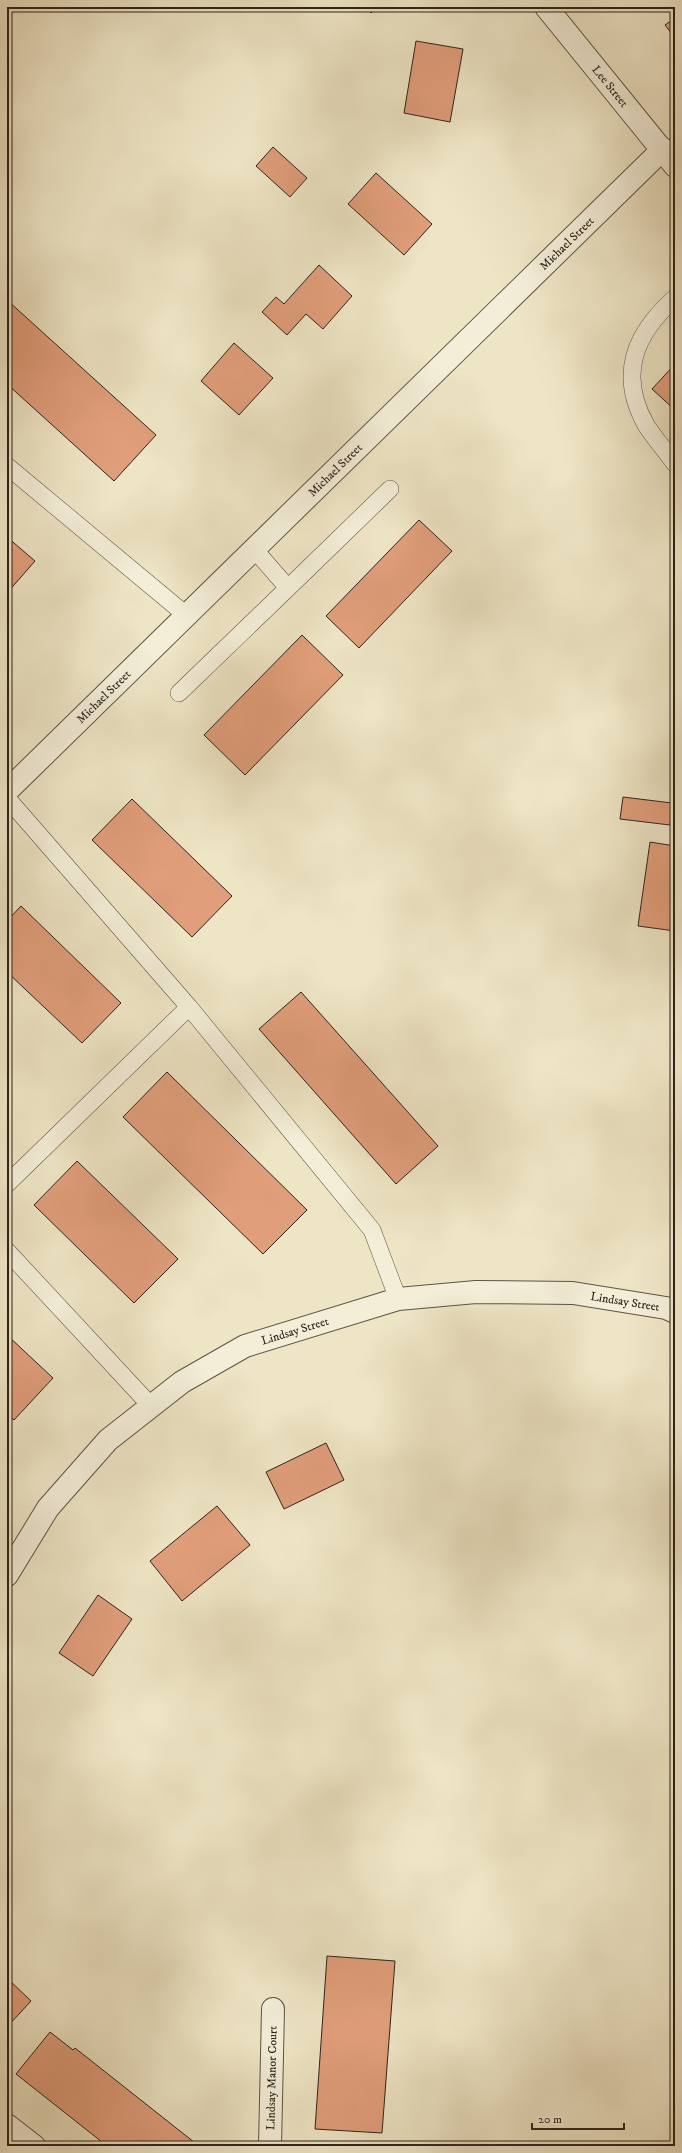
<svg xmlns="http://www.w3.org/2000/svg" width="682" height="2153" viewBox="0 0 682 2153" font-family="'IM FELL DW Pica',serif">
  <style>
    .building { fill: #e19e7b; stroke: #2c231b }
    .lines { fill: none; stroke-linecap: round; stroke-linejoin: round }
    .lane-casing { stroke: #5c5446; stroke-width: 18 }
    .street-casing { stroke: #5c5446; stroke-width: 24 }
    .lane { stroke: #f4eed9; stroke-width: 17 }
    .street { stroke: #f4eed9; stroke-width: 22 }
    .labels { text-anchor: middle; dominant-baseline: central; stroke-width: 4; stroke-linejoin: round; paint-order: stroke }
    .street-label { font-size: 12px; fill: #2c231b; stroke: #f4eed9 }
  </style>
  <rect width="100%" height="100%" fill="#eee5c5"/>
  <filter id="stains"><feTurbulence type="fractalNoise" baseFrequency=".005" numOctaves="4"/><feColorMatrix values="0 0 0 0 .2 0 0 0 0 .09 0 0 0 0 .02 0 0 0 .5 -.17"/></filter>
  <radialGradient id="worn" r=".72"><stop offset=".6" stop-color="#630" stop-opacity="0"/><stop offset="1" stop-color="#630" stop-opacity=".3"/></radialGradient>
  <path class="building" d="M365,7H377L371,13Z
    M675,18V38L665,25Z
    M416,41L463,49L450,122L404,113Z
    M273,147L307,178L290,197L256,166Z
    M376,173L432,224L404,255L348,204Z
    M319,265L352,296L323,329L306,314L287,335L262,312L276,297L284,304Z
    M7,300L156,435L114,481L7,384Z
    M234,343L273,378L239,415L201,381Z
    M675,364V410L652,389Z
    M419,520L452,551L359,648L326,616Z
    M7,537L35,561L7,593Z
    M302,635L343,675L245,775L204,735Z
    M623,797L672,803L670,825L620,819Z
    M132,799L232,896L192,937L92,840Z
    M650,842L675,846V931L638,926Z
    M21,906L121,1003L82,1043L7,972V921Z
    M301,992L438,1146L396,1184L259,1029Z
    M167,1072L307,1210L263,1254L123,1117Z
    M7,1096L12,1102L7,1107Z
    M77,1161L178,1259L134,1303L34,1205Z
    M7,1335L53,1378L14,1420L7,1414Z
    M326,1443L344,1480L284,1509L266,1472Z
    M217,1506L250,1545L182,1601L150,1561Z
    M98,1595L132,1619L93,1676L59,1653Z
    M327,1956L395,1961L382,2133L315,2129Z
    M7,1978L31,2001L7,2027Z
    M50,2032L73,2050L75,2048L199,2146H107L16,2074Z"/>
  <g class="lines">
    <g class="lane-casing">
      <path id="lane" d="M675,298C634,334 618,375 646,425C654,438 666,451 675,464
        M7,466L186,615
        M254,549L288,588L390,489
        M179,693L288,588
        M7,798L189,1007L7,1184
        M189,1007L372,1230L398,1299
        M7,1251L151,1406"/>
    </g>
    <g class="street-casing">
      <g id="street">
        <path id="s1" d="M546,7L675,166"/>
        <path id="s2" d="M7,791L663,149"/>
        <path id="s3" d="M7,1575L48,1508L108,1440L182,1382L245,1346L398,1299L476,1292L573,1293L666,1308L675,1312"/>
        <path d="M7,2125L34,2146"/>
        <path id="s4" d="M270,2146L273,2009"/>
      </g>
    </g>
    <use href="#lane" class="lane"/>
    <use href="#street" class="street"/>
  </g>
  <g class="labels">
    <g class="street-label">
      <text stroke="none"><textPath href="#s1" startOffset="102">Lee Street</textPath></text>
      <text stroke="none"><textPath href="#s2" startOffset="783">Michael Street</textPath></text>
      <text stroke="none"><textPath href="#s2" startOffset="459">Michael Street</textPath></text>
      <text stroke="none"><textPath href="#s2" startOffset="135">Michael Street</textPath></text>
      <text stroke="none"><textPath href="#s3" startOffset="724">Lindsay Street</textPath></text>
      <text stroke="none"><textPath href="#s3" startOffset="388">Lindsay Street</textPath></text>
      <text stroke="none"><textPath href="#s4" startOffset="68">Lindsay Manor Court</textPath></text>
    </g>
  </g>
  <rect width="682" height="2153" fill="none" stroke="#eee5c5" stroke-width="24"/>
  <rect x="8" y="8" width="666" height="2137" fill="none" stroke="#2c231b" stroke-width="2"/>
  <rect x="12" y="12" width="658" height="2129" fill="none" stroke="#2c231b"/>
  <path d="M532 2123v6h92v-6" fill="none" stroke="#2c231b" stroke-width="2"/>
  <text x="538" y="2123" font-size="12" fill="#2c231b" stroke="#f4eed9" stroke-width="3" paint-order="stroke">20 m</text>
  <rect width="100%" height="100%" filter="url(#stains)"/>
  <rect width="100%" height="100%" fill="url(#worn)"/>
</svg>
